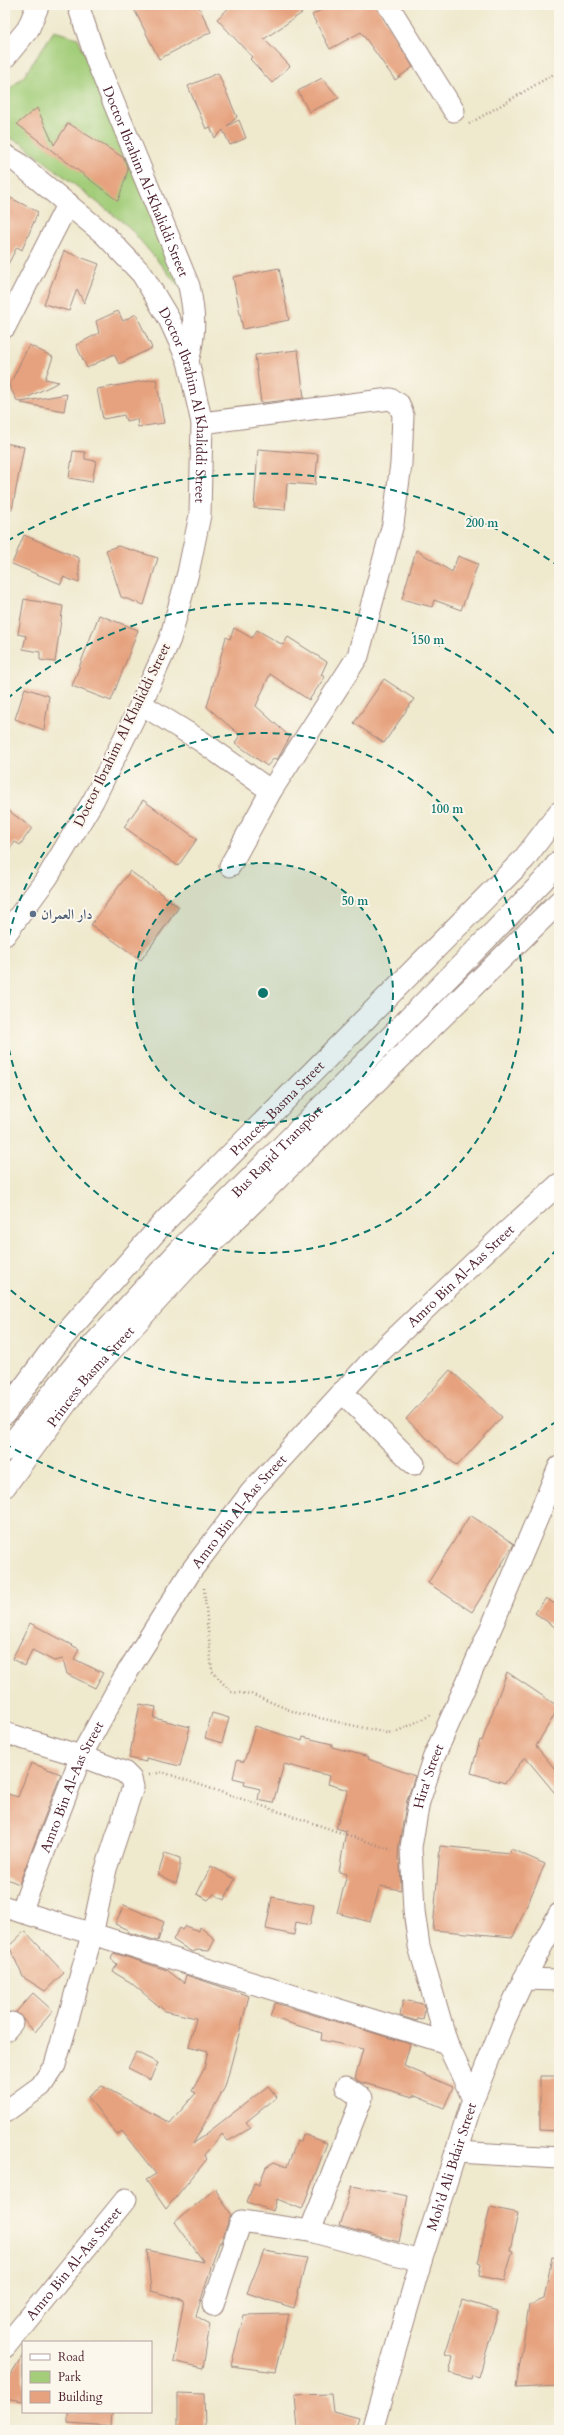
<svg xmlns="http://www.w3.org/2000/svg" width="564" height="2435" viewBox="0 0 564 2435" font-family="Cardo,Amiri,serif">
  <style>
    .green { fill: #a3cd79; stroke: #767652 }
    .building { fill: #e6a27e }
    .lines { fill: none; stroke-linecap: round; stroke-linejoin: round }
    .minor-casing { stroke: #9c847c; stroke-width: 23 }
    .major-casing { stroke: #9c847c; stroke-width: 24 }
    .path { stroke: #9c847c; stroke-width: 2.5; stroke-dasharray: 1 3; stroke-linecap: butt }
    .minor { stroke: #fff; stroke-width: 21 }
    .major { stroke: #fff; stroke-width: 22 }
    .ring { fill: none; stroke: #0f766e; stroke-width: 2; stroke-dasharray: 7 5 }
    .service-dot { fill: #5c6f8a; stroke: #fbf7ec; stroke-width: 1.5 }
    .labels { text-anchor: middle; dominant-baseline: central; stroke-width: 4; stroke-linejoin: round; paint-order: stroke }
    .street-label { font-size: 14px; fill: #4a1f2b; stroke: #fbf7ec }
    .service-label { font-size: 14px; font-weight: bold; fill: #4e5e75; stroke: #fbf7ec; text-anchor: start }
    .centre { fill: #0f766e; stroke: #fbf7ec; stroke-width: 2 }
    .ring-label { font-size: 12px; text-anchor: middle; font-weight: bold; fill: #0f766e; stroke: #fbf7ec; stroke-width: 4; stroke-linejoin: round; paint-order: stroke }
  </style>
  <rect width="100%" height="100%" fill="#fbf7ec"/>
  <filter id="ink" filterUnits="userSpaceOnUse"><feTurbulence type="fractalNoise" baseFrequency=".025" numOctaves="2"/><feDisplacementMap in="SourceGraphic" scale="8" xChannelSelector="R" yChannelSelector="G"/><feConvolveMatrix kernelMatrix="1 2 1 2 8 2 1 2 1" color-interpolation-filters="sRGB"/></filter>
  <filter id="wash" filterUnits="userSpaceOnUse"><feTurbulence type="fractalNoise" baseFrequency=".012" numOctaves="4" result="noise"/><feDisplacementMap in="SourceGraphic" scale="16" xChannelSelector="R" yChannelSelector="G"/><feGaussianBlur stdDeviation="0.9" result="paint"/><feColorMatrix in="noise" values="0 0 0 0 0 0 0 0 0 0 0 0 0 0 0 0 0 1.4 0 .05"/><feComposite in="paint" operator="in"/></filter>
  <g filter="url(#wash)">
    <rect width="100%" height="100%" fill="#efe9ce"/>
    <path class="green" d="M54,31L78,38L187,296L129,227L21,143L5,136V93L24,76Z"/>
    <g id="blocks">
      <path class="building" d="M132,5H198L211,32L159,59Z
        M232,5H296L302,13L264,39L290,66L272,83L250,59L252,57L217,19Z
        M330,5H376L413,67L395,80L361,32L330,49L312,15Z
        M218,73L237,117L227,126L239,120L246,138L230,145L223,130L215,138L210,127L206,129L188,86Z
        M322,78L339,98L309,112L298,91Z
        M37,108L54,145L68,123L124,158L128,170L118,201L17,124Z
        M5,195L38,212L22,250L17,247L5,270Z
        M64,251L99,264L84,303L77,289L69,311L44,304Z
        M279,268L289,320L243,329L233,277Z
        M118,311L123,321L136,314L152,348L119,364L114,354L87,368L76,345L99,333L96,321Z
        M29,345L53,357L45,379L59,382L18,402L9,386Z
        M298,350L304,398L261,403L255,355Z
        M156,379L164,423L138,427L137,419L126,421L124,415L103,419L97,389Z
        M67,394L64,411L21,403V402Z
        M5,443L24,447L12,510H5Z
        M258,449L318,454L315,485L287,483L285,510L254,508Z
        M73,451L85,452V459L96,461L92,482L69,478Z
        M24,535L79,558V583L63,577L61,584L12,564Z
        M118,546L158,558L144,605L121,597L106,550Z
        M416,550L452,572L458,556L478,564L461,610L434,600L432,607L402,599Z
        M24,599L63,606L55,662L40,660V652L23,649L26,636L18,634Z
        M99,615L138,630L111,701L72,686Z
        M234,628L252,638L257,630L283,645L288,637L327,662L321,675L325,677L309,700L270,674L256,706L290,737L277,760L274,758L267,766L235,743L240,735L207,707L226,637L230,639Z
        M384,679L414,699L384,743L354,723Z
        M25,688L49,696L44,730L15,719Z
        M143,800L197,839L178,866L124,827Z
        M5,808L32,828L20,845L15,842L5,856Z
        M130,871L179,907L141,960L91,925Z
        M450,1370L502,1417L457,1466L406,1419Z
        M470,1515L514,1544L472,1612L428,1583Z
        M546,1598L559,1607V1630L535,1613Z
        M30,1623L79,1649L74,1659L103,1673L95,1688L67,1674L63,1659L54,1661L32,1650L25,1666L12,1659Z
        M507,1672L559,1707L536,1746L559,1774V1798L525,1757L505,1783L471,1773L480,1740L482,1741Z
        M140,1704L156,1707L154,1718L190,1727L180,1766L146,1758V1762L129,1758Z
        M212,1713L229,1718L222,1743L205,1738Z
        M255,1726L302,1741L303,1737L332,1744V1747L369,1757L368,1759L415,1776L407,1800L399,1845L398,1860H400L401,1890L380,1886L370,1922L337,1913L347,1874L339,1872L346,1831L336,1828L348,1790L328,1784L330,1776L284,1764L273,1803L258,1800L260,1789L244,1785L245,1781L233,1778L237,1760L244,1762Z
        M31,1763L61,1774L19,1884L5,1878V1793L18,1797Z
        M440,1846L510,1853L511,1849L545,1864L513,1937L433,1930Z
        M165,1853L180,1858V1870L176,1883L158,1874Z
        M211,1866L235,1879L224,1900L214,1894L208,1900L197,1894Z
        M272,1897L314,1905L310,1925L296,1922L294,1935L266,1929Z
        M124,1905L164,1922L158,1941L127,1932L128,1930L115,1924Z
        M185,1926L199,1931L200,1927L215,1939L209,1951L198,1950L192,1952L173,1940L179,1928L182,1930Z
        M25,1931L64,1973L45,1991L23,1977L9,1946Z
        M114,1953L167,1970L184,1983L186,1975L249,1996L225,2087L193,2144L268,2086L277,2097L246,2122L251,2128L228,2141L222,2134L204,2155L207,2159L166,2209L146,2180L156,2174L122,2131L117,2135L88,2097L102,2086L170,2123L196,2093L192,2091L204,2069L208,2051L189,2046L196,2018L165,2011L130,1982L113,1972L117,1964L111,1959Z
        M33,1993L53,2011L35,2032L16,2012Z
        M403,2000L423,2004L425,2010L423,2020L418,2019L417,2021L400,2016Z
        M275,2003L410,2044L404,2066L453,2087L444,2108L413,2095V2097L360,2082L355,2078L363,2049L321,2040L322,2033L270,2017Z
        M136,2052L158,2063L150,2079L128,2068Z
        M540,2076H559V2131L540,2130Z
        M303,2134L327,2143L302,2209L277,2199L273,2211L247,2202L254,2183L259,2185L266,2167L274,2162L287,2167L297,2141L301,2142Z
        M352,2186L408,2196L399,2242L339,2226Z
        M215,2189L231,2214L221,2242H219L196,2316L210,2324L203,2368L173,2361L184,2300L151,2291L147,2250L204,2262L175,2222Z
        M490,2207L518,2213L510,2250L513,2251L504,2281L479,2276L481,2264L478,2263Z
        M264,2251L307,2258L294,2308L247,2293Z
        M552,2257L559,2258V2386L516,2388L529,2305L544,2299Z
        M462,2300L498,2311L479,2377L472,2375L471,2379L449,2373L453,2356L445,2354Z
        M289,2314L275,2372L231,2366L244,2315Z
        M23,2355V2401L5,2398V2383Z
        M178,2393L204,2394L205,2430H178Z
        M331,2394L333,2411L359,2418L355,2430H298L295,2395Z
        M68,2412H112L111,2426L68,2423Z"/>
    </g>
  </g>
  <g filter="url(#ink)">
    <use href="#blocks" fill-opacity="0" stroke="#9c847c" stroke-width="1"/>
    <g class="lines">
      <g class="minor-casing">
        <g id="minor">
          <path id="s1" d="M78,5L97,62L189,286C195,314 196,333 188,361"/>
          <path d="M388,5L454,111"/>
          <path id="s2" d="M5,155L17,162L105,235L142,274L169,319L188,361L202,423L200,515L188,573L170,639L141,704L93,801L47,878L5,935"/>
          <path d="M5,327L68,203"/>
          <path d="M202,423L390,399L399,404L403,415L401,464L393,524L358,656L271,791L230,866"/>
          <path d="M141,704L201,741L271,791"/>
          <path d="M342,1392L414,1464"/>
          <path id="s3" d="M5,1451L76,1363L182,1247L468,958L543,881L559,861"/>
          <path d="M5,1733L81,1756L124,1772L131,1779L133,1787L106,1869L92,1935L55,2065L41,2086L5,2112"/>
          <path d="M5,1907L447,2043"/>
          <path id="s4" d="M21,1912L81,1756L123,1679L191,1571L251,1492L372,1360L504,1234L559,1184"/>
          <path d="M524,1979L559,1980"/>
          <path d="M5,2031L12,2023"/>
          <path id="s5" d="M473,2099L447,2043L419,1946L414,1911L411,1847L419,1802L433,1759L494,1621L559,1467"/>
          <path d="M457,2152L559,2158"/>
          <path d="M310,2231L362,2098L346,2087"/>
          <path d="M213,2305L241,2221L310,2231L421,2261"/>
          <path id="s6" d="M5,2347L126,2199"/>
          <path id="s7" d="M372,2430L421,2261L473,2099L502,2026L524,1979L559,1914"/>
        </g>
      </g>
      <g class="major-casing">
        <g id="major">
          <path d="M5,57L28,29L38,5"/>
          <path id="s8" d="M5,1413L54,1347L166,1220L524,859L559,813"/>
          <path id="s9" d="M5,1486L81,1383L191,1263L559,902"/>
        </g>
      </g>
      <path class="path" d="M469,124L559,71
        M204,1588L212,1671L231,1692L251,1694L297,1713L387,1733L398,1731L431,1715
        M149,1775L162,1772L392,1850"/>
      <use href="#minor" class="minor"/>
      <use href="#major" class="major"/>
    </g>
  </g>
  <circle cx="263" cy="993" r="130" fill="#0f766e" fill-opacity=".12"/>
  <g class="ring">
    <circle cx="263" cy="993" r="130"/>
    <path d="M5 959A260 260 0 1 1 5 1027"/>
    <path d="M557 1249A390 390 0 0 1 7 1287M7 699A390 390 0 0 1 557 737"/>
    <path d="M557 1421A519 519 0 0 1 7 1445M7 541A519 519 0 0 1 557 565"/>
  </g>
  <circle class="service-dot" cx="33" cy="914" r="4"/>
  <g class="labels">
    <g class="street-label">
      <text stroke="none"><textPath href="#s1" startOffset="189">Doctor Ibrahim Al-Khaliddi Street</textPath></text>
      <text stroke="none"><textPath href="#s2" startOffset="323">Doctor Ibrahim Al Khaliddi Street</textPath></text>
      <text transform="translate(122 735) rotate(-64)">Doctor Ibrahim Al Khaliddi Street</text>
      <text stroke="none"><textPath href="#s8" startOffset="409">Princess Basma Street</textPath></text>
      <text stroke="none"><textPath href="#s3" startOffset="405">Bus Rapid Transport</textPath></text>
      <text stroke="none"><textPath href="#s4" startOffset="783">Amro Bin Al-Aas Street</textPath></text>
      <text stroke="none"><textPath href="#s9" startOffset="139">Princess Basma Street</textPath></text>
      <text stroke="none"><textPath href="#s4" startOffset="459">Amro Bin Al-Aas Street</textPath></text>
      <text stroke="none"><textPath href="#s5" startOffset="335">Hira' Street</textPath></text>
      <text stroke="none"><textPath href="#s4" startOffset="135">Amro Bin Al-Aas Street</textPath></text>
      <text stroke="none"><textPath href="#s7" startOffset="275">Moh'd Ali Bdair Street</textPath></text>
      <text stroke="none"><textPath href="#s6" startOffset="108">Amro Bin Al-Aas Street</textPath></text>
    </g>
    <g class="service-label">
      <text x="41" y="914">دار العمران</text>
    </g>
  </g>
  <circle cx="263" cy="993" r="6" class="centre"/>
  <g class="ring-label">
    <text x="482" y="527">200 m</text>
    <text x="428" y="644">150 m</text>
    <text x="447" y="813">100 m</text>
    <text x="355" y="905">50 m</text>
  </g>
  <rect width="564" height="2435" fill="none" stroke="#fbf7ec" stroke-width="20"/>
  <rect x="22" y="2341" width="130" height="72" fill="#fbf7ec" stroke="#b4a19f"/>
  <rect x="30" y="2354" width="20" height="6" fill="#ffffff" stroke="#b4a19f"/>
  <text x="58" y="2361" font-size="12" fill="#4a1f2b">Road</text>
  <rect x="30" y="2371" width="20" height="12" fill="#a3cd79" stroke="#b4a19f"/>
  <text x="58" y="2381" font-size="12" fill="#4a1f2b">Park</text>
  <rect x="30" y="2391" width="20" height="12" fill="#e6a27e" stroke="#b4a19f"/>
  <text x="58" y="2401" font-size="12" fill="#4a1f2b">Building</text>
</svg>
